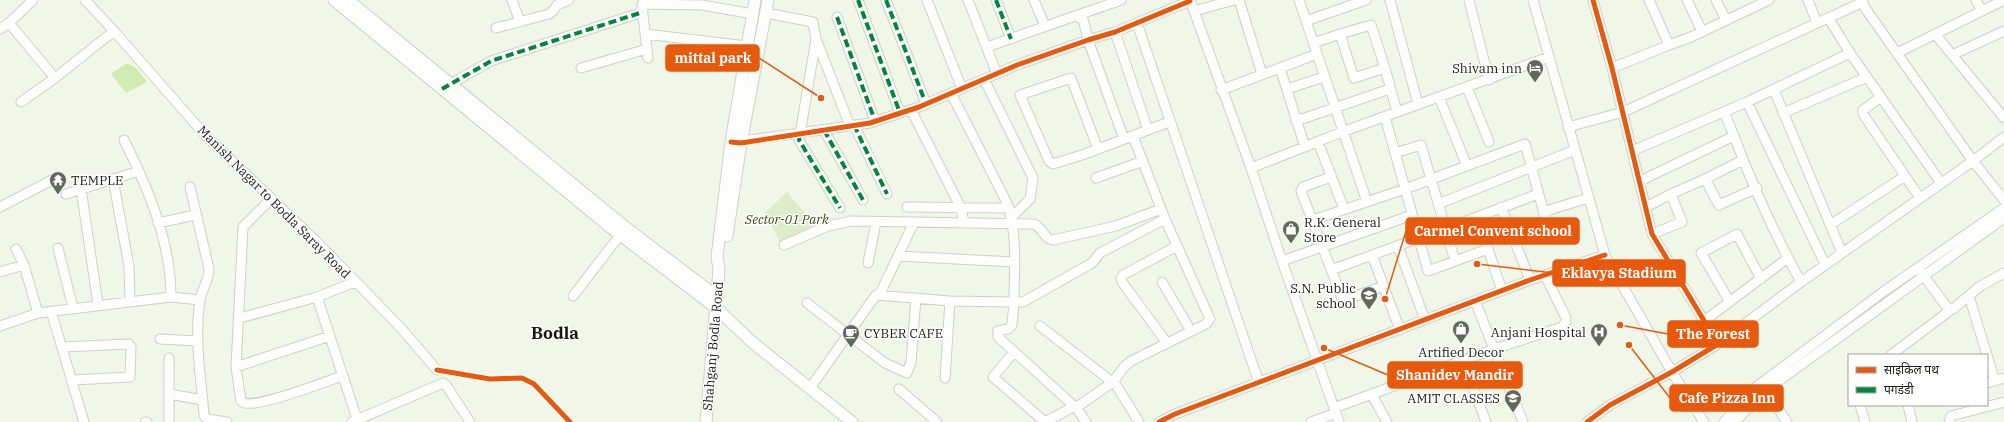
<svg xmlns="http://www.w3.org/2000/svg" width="2004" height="422" viewBox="0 0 2004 422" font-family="'IBM Plex Serif','Noto Sans Devanagari',serif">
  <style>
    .green { fill: #ddecc9 }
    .water { fill: #d3ebb3 }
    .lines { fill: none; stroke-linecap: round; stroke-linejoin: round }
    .minor-casing { stroke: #ccd2c6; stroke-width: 11 }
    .major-casing { stroke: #ccd2c6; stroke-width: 13 }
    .minor { stroke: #fdfefc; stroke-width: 9 }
    .major { stroke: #fdfefc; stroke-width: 11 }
    .quiet { stroke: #00873e; stroke-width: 4; stroke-dasharray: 8 4; stroke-linecap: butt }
    .cycleway-casing { stroke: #fff; stroke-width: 8 }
    .cycleway { stroke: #e8590c; stroke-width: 5 }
    .labels { text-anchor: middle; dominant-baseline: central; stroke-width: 3; stroke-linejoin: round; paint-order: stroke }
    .poi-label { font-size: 13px; fill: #171b12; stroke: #fff; text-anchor: end }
    .street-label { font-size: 13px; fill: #171b12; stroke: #fff }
    .park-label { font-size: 13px; font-style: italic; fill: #394c19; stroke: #fff }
    .district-label { font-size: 17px; font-weight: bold; fill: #171b12; stroke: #fff }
    .leader { fill: none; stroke: #e8590c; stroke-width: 1.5 }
    .callout-dot { fill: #e8590c; stroke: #fff; stroke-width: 1.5 }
    .callout { fill: #e8590c; stroke: #e8590c; stroke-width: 1.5 }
    .callout-label { font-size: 14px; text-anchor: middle; font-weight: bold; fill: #fff }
  </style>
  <rect width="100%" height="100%" fill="#f0f7e8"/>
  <path class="green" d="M787,192L815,225L780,243L765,213Z"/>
  <path class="water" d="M127,63L136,68L147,82L126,93L111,74Z"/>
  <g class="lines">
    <g class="minor-casing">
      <path id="minor" d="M512,0L520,22
        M858,0L900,113
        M886,0L926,104
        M927,0L962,89
        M968,0L997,74
        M996,0L1011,39
        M1034,0L1045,26
        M1190,0L1251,168L1282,261L1339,422
        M1239,0L1262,74
        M1299,0L1367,202
        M1390,0L1418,104
        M1469,0L1489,80
        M1533,0L1605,255L1672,372L1704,422
        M1687,0L1702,31
        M1716,0L1726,20
        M1808,0L1817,23
        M1862,0L1865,8L1973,161L2004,200
        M1976,0L1982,11
        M642,4L702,5L753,14
        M642,7L648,58
        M1194,11L1234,0
        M766,13L813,22L816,39L850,126
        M1078,15L1121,0
        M837,17L875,121
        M1829,19L1850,53L1941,183
        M1306,21L1366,0
        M9,23L33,0
        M1137,23L1259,383
        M496,28L549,14L553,11L557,5L569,0
        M0,29L9,23L55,78
        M114,31L205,135L316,241L400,327L437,370
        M1115,32L1148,130
        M645,34L747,46
        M1935,34L2004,118
        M816,39L799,140L840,208
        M1313,43L1340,34L1354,78L1385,68L1371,25L1340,34
        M1669,45L1691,37L1769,0
        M987,47L1075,16L1083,19L1088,40L1124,139
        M1897,53L2004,0
        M1952,55L2004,31
        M581,68L647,49
        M1280,68L1305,147
        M1385,68L1397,112
        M1612,68L1669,45L1649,0
        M984,79L1033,178L1030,199L1012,217
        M445,87L491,61L643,12
        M1467,87L1489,142
        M1287,89L1324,77
        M1221,90L1317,54
        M1774,90L1842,253
        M1439,97L1467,166
        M1881,97L1863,110V114L1920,198
        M21,102L55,78L114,31L85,0
        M1747,102L1825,264
        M911,110L961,208L964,223
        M1724,112L1734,136
        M1783,113L1867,77
        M1385,117L1428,271L1488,249L1502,291
        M1296,121L1390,89
        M854,125L887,194
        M1568,127L1623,112L1863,2
        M824,130L863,200
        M735,142L870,123L919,107L1017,65L1088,40L1115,32L1190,1
        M1318,142L1344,209
        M1098,149L1071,78L1020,95L1049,161L1053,164L1085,154L1169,122
        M1632,151L1747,102L1850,53
        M1395,153L1421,145L1455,261
        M1743,160L1705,179L1719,205L1757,188
        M1251,168L1342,132L1549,57
        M1331,177L1303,187L1301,191L1342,298L1344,300L1384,286
        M1096,178L1143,161
        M113,179L129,266L130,301
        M1640,181L1734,136C1752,184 1776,237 1801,282L1718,344
        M190,187L197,217
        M81,189L98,304
        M66,194L139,171
        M1671,194L1705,179
        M271,199L243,227L236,367L241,401C249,412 327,381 342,376
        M1438,204L1575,150
        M0,207L54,179
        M907,207L1009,208
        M1501,207L1530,280
        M1646,207L1671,194L1682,222L1652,234
        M1543,212L1588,198
        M1477,217L1488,249
        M1313,220L1405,189L1525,144L1547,224L1513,238
        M158,223L195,215L197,217L209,269C209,281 201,290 200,301C194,338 201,378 204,415L207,419L227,422
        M1830,225L1905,176
        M1445,229L1538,194
        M784,245L828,226L851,221L1034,224C1042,227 1044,239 1053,240L1116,226L1161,209
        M1398,246L1425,320
        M58,248L73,308
        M16,249L24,265L38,313
        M1372,255L1400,330
        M898,256L1014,262
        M1282,261L1412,215
        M868,263L876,222
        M1331,270L1419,238
        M0,272L24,265
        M1921,272L1949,310L1953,309L1979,287L2004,273
        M1162,282L1191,331
        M1801,282L1973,161L2004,137
        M880,294L914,222
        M573,296L620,235
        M1969,296L1987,355
        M171,297L200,300
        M317,297L358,422
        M1475,301L1523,422
        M1730,302L1701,253L1737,234L1761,279
        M807,303L885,363L907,373L911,362L916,298
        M51,311L84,422
        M240,318L317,297L355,282
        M1704,321L1788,258
        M0,326L38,313L171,297C171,242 148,188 124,140
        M1040,326L1116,385L1139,422
        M160,339L198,341
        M1167,343L1122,282L1121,278L1123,275L1177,246
        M62,347L129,344L131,347L130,377L72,380
        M1014,352L993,377L1045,422
        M1891,355L1952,309
        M1987,355L1995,381
        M1463,360L1486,422
        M236,367L330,336
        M945,378L950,301
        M1987,383L2004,378
        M810,388L876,295L950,301L1014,302C1014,269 1018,235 1007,203L951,93
        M899,389L937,422
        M169,394L203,400
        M1372,395L1387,422
        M1860,405L1865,422
        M1908,405L1912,422
        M1074,406L998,337V331L1008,329L1012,325L1014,302H1023L1092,263L1100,253L1165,219
        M1077,407L1113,382L1124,367L1131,361L1206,324L1210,319L1165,219L1133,136
        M1777,407L1787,422
        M1334,408L1494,349L1562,327L1566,322V318L1545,275
        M145,422H147
        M169,422V358
        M352,422L443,383L446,385L470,422
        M1045,422L1075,406L1086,422
        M1159,422L1175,414L1530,280L1605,255
        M1311,422L1336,413
        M1587,422L1610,405L1672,372L1718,344L1652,234L1612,68L1593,0
        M1724,422L1752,390L1883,292L2004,208
        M1735,422L1762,393L2004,218
        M1949,422L1951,416L2004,402"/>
    </g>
    <g class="major-casing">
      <path id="major" d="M334,0L610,227L715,307L752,342L852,422
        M348,0L625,227L716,296
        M727,236L741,143L768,0
        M706,422L719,269L717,257L731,142L755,0"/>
    </g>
    <use href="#minor" class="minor"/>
    <use href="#major" class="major"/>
    <path class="quiet" d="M858,0L900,113
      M886,0L926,104
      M996,0L1011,39
      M837,17L875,121
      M442,89L491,61L643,12
      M854,125L887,194
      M824,130L863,200
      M800,134L799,140L840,208"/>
    <g class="cycleway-casing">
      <path id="cycleway" d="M731,142L741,143L870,123L919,107L1017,65L1088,40L1115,32L1190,1
        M437,370L490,379L522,378L534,384L570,422
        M1159,422L1175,414L1530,280L1605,255
        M1587,422L1610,405L1672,372L1718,344L1652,234L1612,68L1593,0"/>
    </g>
    <use href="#cycleway" class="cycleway"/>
  </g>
  <defs>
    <g id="hotel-pin" transform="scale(0.9)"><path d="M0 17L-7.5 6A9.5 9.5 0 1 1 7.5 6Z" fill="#63685d" stroke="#fff"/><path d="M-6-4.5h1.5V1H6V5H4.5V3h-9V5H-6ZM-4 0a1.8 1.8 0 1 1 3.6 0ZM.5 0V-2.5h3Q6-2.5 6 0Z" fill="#fff"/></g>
    <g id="temple-pin" transform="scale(0.9)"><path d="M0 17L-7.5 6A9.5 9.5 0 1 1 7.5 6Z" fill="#63685d" stroke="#fff"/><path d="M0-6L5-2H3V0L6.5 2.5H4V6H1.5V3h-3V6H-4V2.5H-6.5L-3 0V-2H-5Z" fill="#fff"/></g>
    <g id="shop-pin" transform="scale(0.9)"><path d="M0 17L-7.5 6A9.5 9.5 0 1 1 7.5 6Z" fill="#63685d" stroke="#fff"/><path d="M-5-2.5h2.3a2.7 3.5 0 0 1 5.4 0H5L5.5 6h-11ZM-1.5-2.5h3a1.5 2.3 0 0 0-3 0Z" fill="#fff"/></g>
    <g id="school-pin" transform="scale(0.9)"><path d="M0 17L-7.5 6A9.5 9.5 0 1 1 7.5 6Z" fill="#63685d" stroke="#fff"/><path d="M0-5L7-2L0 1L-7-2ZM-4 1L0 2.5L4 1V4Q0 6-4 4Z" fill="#fff"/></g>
    <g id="hospital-pin" transform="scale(0.9)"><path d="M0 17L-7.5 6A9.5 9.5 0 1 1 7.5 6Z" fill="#63685d" stroke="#fff"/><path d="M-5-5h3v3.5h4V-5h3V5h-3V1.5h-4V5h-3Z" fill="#fff"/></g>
    <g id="cafe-pin" transform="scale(0.9)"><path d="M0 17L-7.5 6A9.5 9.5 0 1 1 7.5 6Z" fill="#63685d" stroke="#fff"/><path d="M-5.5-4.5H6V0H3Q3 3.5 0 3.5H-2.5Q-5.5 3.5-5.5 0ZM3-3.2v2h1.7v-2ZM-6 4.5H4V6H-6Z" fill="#fff"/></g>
  </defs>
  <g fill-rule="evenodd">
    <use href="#hotel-pin" x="1535" y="68"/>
    <use href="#temple-pin" x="58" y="180"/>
    <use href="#shop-pin" x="1291" y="229"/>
    <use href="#school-pin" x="1369" y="295"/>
    <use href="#shop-pin" x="1461" y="329"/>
    <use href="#hospital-pin" x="1599" y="332"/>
    <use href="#cafe-pin" x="851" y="333"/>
    <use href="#school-pin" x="1513" y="398"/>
  </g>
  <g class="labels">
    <g class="poi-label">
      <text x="1522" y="68">Shivam inn</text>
      <text x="71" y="180" text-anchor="start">TEMPLE</text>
      <text x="1304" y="222" text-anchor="start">R.K. General<tspan x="1304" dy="15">Store</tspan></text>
      <text x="1356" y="288">S.N. Public<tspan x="1356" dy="15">school</tspan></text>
      <text x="1586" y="332">Anjani Hospital</text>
      <text x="864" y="333" text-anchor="start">CYBER CAFE</text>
      <text x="1461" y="352" text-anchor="middle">Artified Decor</text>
      <text x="1500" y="398">AMIT CLASSES</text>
    </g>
    <g class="street-label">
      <text transform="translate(274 202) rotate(45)">Manish Nagar to Bodla Saray Road</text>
      <text transform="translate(713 346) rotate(-85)">Shahganj Bodla Road</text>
    </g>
    <g class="park-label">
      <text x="787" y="219">Sector-01 Park</text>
    </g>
    <g class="district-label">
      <text x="555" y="333">Bodla</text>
    </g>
  </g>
  <path class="leader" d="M821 98L759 58M1385 299L1406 231M1477 264L1553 273M1620 325L1668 334M1324 348L1388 375M1629 345L1670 398"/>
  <g class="callout-dot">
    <circle cx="821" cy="98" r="4"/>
    <circle cx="1385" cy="299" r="4"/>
    <circle cx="1477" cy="264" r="4"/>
    <circle cx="1620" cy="325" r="4"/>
    <circle cx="1324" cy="348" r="4"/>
    <circle cx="1629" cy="345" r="4"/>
  </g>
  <g class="callout">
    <rect x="666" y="45" width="93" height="26" rx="4"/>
    <rect x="1406" y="218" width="173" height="26" rx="4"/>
    <rect x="1553" y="260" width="132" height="26" rx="4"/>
    <rect x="1668" y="321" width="90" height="26" rx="4"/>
    <rect x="1388" y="362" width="134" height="26" rx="4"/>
    <rect x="1670" y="385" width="113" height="26" rx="4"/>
  </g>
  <g class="callout-label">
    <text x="713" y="63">mittal park</text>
    <text x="1493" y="236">Carmel Convent school</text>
    <text x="1619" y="278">Eklavya Stadium</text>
    <text x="1713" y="339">The Forest</text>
    <text x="1455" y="380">Shanidev Mandir</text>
    <text x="1727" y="403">Cafe Pizza Inn</text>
  </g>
  <rect x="1848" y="354" width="140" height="52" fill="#ffffff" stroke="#a2a4a0"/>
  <rect x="1856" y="367" width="20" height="6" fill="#e8590c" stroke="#a2a4a0"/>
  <text x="1884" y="374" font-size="12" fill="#171b12">साइकिल पथ</text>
  <rect x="1856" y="387" width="20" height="6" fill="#00873e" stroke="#a2a4a0"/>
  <text x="1884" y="394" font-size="12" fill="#171b12">पगडंडी</text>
</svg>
